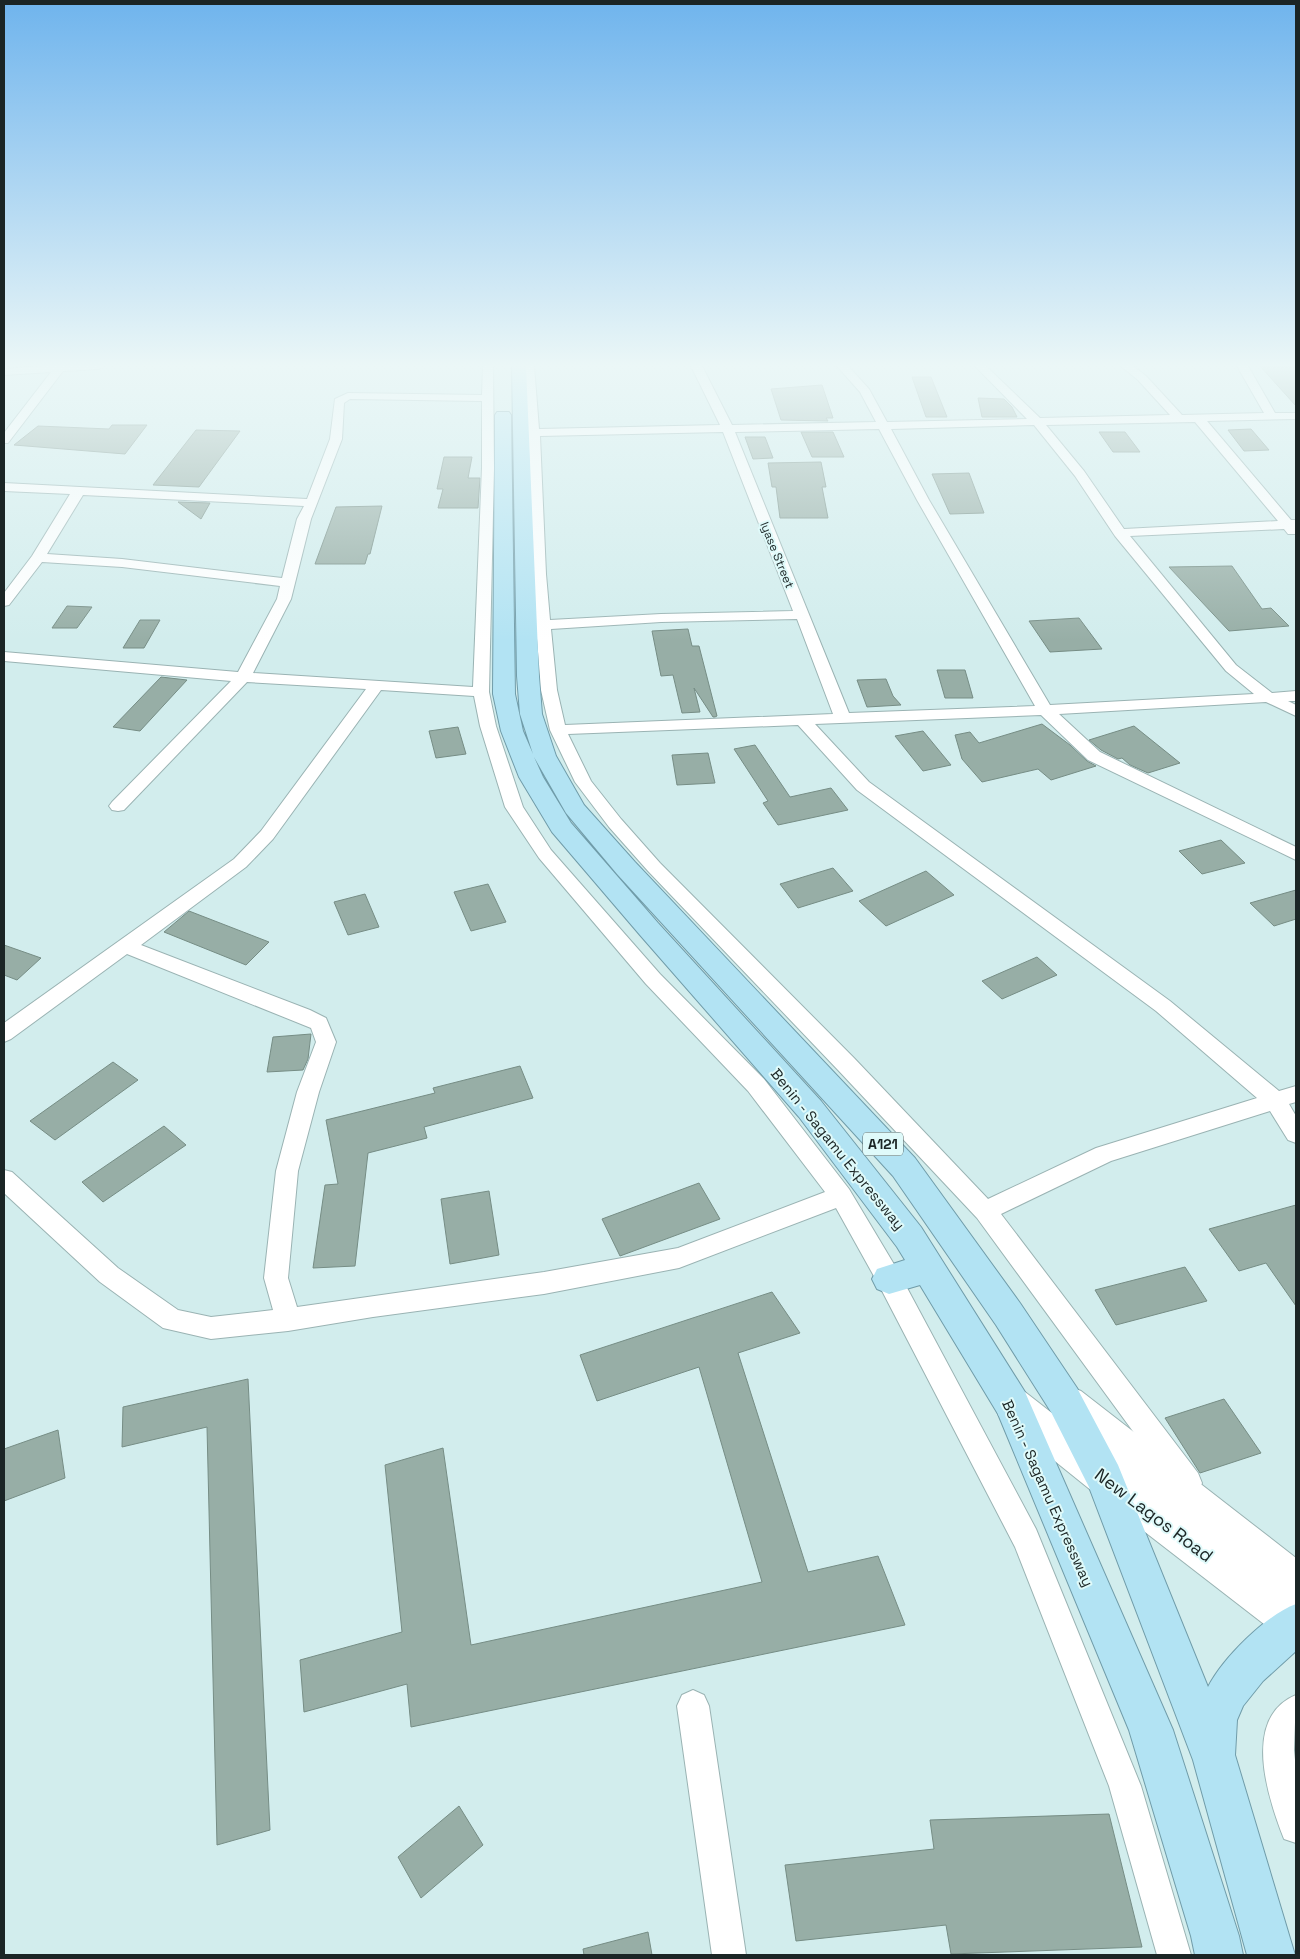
<svg xmlns="http://www.w3.org/2000/svg" width="1300" height="1959" viewBox="0 0 1300 1959" font-family="'Space Grotesk',sans-serif">
  <style>
    .building { fill: #97aea6; stroke: #768d85 }
    .lines { fill: none; stroke-linecap: round; stroke-linejoin: round }
    .minor-casing { stroke: #9ab3b3; stroke-width: 2 }
    .secondary-casing { stroke: #9ab3b3; stroke-width: 2 }
    .trunk-casing { stroke: #709ca9; stroke-width: 2 }
    .minor { fill: #fff; fill-rule: evenodd }
    .secondary { fill: #fff; fill-rule: evenodd }
    .trunk { fill: #b2e3f3; fill-rule: evenodd }
    .labels { text-anchor: middle; dominant-baseline: central; stroke-width: 4; stroke-linejoin: round; paint-order: stroke }
    .far-street-label { font-size: 12px; fill: #1b2525; stroke: #dffafa }
    .shield { fill: #dffafa; stroke: #566565; stroke-width: 1 }
    .shield-label { font-size: 14px; font-weight: bold; fill: #1b2525 }
    .street-label { font-size: 15px; fill: #1b2525; stroke: #dffafa }
    .near-street-label { font-size: 18px; fill: #1b2525; stroke: #dffafa }
  </style>
  <rect width="100%" height="100%" fill="#d2eded"/>
  <path class="building" d="M1260,366H1296V406Z
    M912,377H931L947,417H926Z
    M822,385L833,418H826L828,421L781,420L771,389Z
    M978,398L1004,399L1012,407L1017,417H982Z
    M112,425H147L125,454L14,445L38,426L109,429Z
    M1251,429L1269,450L1244,451L1228,430Z
    M196,430L240,431L199,487L153,485Z
    M801,432H833L844,457H812Z
    M1099,432H1125L1140,452H1113Z
    M745,437H765L773,458L753,459Z
    M444,457H472L468,478H480L478,508H438L443,489H437Z
    M821,462L826,487H822L828,518H780L776,487H772L768,463Z
    M969,473L984,513L950,514L932,474Z
    M178,502L210,503L201,519Z
    M382,506L370,554H368L365,564H315L336,507Z
    M1232,566L1262,609L1271,608L1289,626L1229,631L1169,567Z
    M67,606L92,607L77,628H52Z
    M1079,618L1102,649L1050,652L1029,621Z
    M140,620H160L144,648H123Z
    M688,629L692,646H699L717,716L715,717H713L694,688L700,712L682,713L673,675L661,676L652,631Z
    M937,670H965L973,698H945Z
    M161,677L187,680L140,731L113,727Z
    M886,679L893,696L901,705L867,707L857,680Z
    M1042,724L1070,745L1087,761L1096,766L1051,780L1038,769L982,782L962,759L955,735L970,732L979,743Z
    M1134,726L1180,763L1148,773L1130,765L1122,758L1118,759L1101,750L1089,740Z
    M458,727L466,754L436,758L429,731Z
    M923,731L951,765L923,771L895,736Z
    M755,745L790,797L831,788L848,810L778,825L763,803L768,801L734,749Z
    M708,753L715,783L677,785L672,755Z
    M1221,840L1245,863L1202,874L1179,851Z
    M833,868L853,891L798,908L780,884Z
    M926,871L954,895L886,926L859,901Z
    M488,884L506,922L471,931L454,892Z
    M1296,890V919L1274,926L1250,903Z
    M365,894L379,927L348,935L334,902Z
    M189,911L269,942L246,965L164,932Z
    M4,945L41,958L17,980L4,975Z
    M1037,957L1057,975L1002,999L982,981Z
    M311,1034L308,1059L303,1070L267,1072L273,1037Z
    M113,1062L138,1080L55,1140L30,1121Z
    M520,1066L533,1098L424,1127L427,1138L368,1153L355,1266L313,1268L325,1185L338,1184L326,1120L435,1093L433,1088Z
    M164,1126L186,1145L103,1202L82,1182Z
    M699,1183L720,1219L620,1256L602,1219Z
    M489,1191L499,1255L450,1264L441,1199Z
    M1296,1205V1306L1266,1263L1239,1271L1209,1229Z
    M1185,1267L1207,1301L1116,1325L1095,1290Z
    M772,1292L800,1333L738,1353L808,1572L878,1556L905,1625L411,1727L407,1684L304,1712L300,1660L402,1632L385,1465L443,1448L471,1645L762,1582L699,1367L597,1401L580,1355Z
    M248,1379L270,1830L217,1845L207,1427L122,1447L123,1407Z
    M1224,1399L1261,1453L1200,1473L1165,1418Z
    M58,1430L65,1478L4,1501V1449Z
    M459,1806L483,1845L421,1898L398,1857Z
    M1109,1814L1142,1947L951,1954L946,1925L796,1941L785,1865L934,1849L930,1820Z
    M648,1932L652,1955H584L583,1949Z"/>
  <g class="lines">
    <g class="minor-casing">
      <path id="minor" d="M43,366H104L99,369L63,371L8,443H4V433L51,372L4,375V369Z
        M483,366H493L494,468L489,692L496,726L523,807L551,850L660,974L764,1079L849,1189L898,1271L1036,1529L1141,1786L1191,1955H1157L1109,1786L1015,1547L880,1287L836,1208L679,1268L544,1294L373,1317L288,1331L211,1339L163,1328L100,1282L4,1193V1170L12,1172L118,1268L178,1310L211,1317L273,1310L264,1278L276,1171L297,1092L316,1042L311,1028L127,954L11,1039L4,1042V1023L234,859L261,831L366,689L247,682L124,810L118,811L112,810L109,806L112,802L231,681L4,661V652L238,672L277,599L280,586L122,567L42,562L9,605L4,606V593L32,556L70,494L4,491V483L307,499L330,439L335,399L348,393L482,395ZM350,399L482,401V468L473,687L253,673L291,599L311,519L342,439L344,403ZM83,495L304,506L297,519L282,578L122,559L47,554ZM381,690L474,696L480,726L505,807L539,858L646,984L748,1091L825,1192L678,1248L544,1272L297,1307L288,1278L298,1171L319,1092L336,1042L326,1018L310,1010L141,945L246,867L273,839Z
        M524,366H534L539,429L720,425L691,366H702L732,425L876,422L860,392L837,366H848L869,389L887,422L1027,419L975,366H986L1040,418L1170,415L1138,380L1121,366H1133L1146,376L1182,415L1264,413L1237,366H1248L1275,413H1296V419L1207,421L1291,520H1296V534H1288L1284,529L1130,536L1236,665L1272,693L1296,691V701H1288L1296,705V716L1266,702L1059,714L1100,752L1296,847V860L1088,760L1041,715L815,724L869,782L1170,1001L1279,1091L1296,1086V1102L1289,1104L1296,1116V1143L1288,1140L1270,1111L1111,1161L1001,1214L1198,1473L1202,1483L1198,1493L1188,1497L1178,1493L977,1218L838,1070L648,871L609,827L575,782L550,730L541,690L532,574L529,452ZM1195,422L1278,521L1124,529L1084,471L1046,425ZM1034,425L1075,476L1115,536L1226,671L1254,694L1050,705L929,500L891,429ZM879,429L917,500L1035,706L849,713L735,432ZM723,432L793,611L661,614L550,620L546,574L540,436ZM797,619L833,714L565,725L557,690L551,629L661,622ZM798,725L857,790L1156,1011L1257,1098L1096,1148L988,1199L854,1058L660,863L621,819L591,781L568,734Z
        M693,1690L704,1695L709,1706L746,1955H712L677,1706L682,1695Z
        M1296,1695L1294,1750L1296,1770V1843L1284,1839C1268,1798 1241,1718 1296,1695Z"/>
    </g>
    <g class="secondary-casing">
      <path id="secondary" d="M1068,1386L1081,1391L1296,1558V1644L1282,1638L1092,1491L999,1416L994,1404L999,1392L1012,1387L1025,1392L1080,1435L1055,1415L1050,1403L1055,1391Z"/>
    </g>
    <g class="trunk-casing">
      <path id="trunk" d="M512,366H526L539,676L542,714L556,756L584,805L635,862L915,1158L1020,1303L1077,1388L1118,1465L1208,1687C1223,1658 1266,1615 1296,1604V1651L1263,1681L1243,1706L1237,1720L1235,1755L1295,1955H1247L1193,1760L1089,1487L1051,1412L996,1325L893,1176L617,874L566,813L534,757L543,777L571,823L658,923L821,1101L921,1227L1025,1392L1173,1730L1239,1936L1243,1955H1195L1191,1936L1129,1730L998,1414L920,1285L889,1294L877,1289L872,1279L877,1269L905,1260L897,1247L799,1117L640,935L552,832L519,777L501,731L493,694L495,415L497,412H509L511,415L515,694L523,731L533,754L520,714L517,676Z"/>
    </g>
    <use href="#minor" class="minor"/>
    <use href="#secondary" class="secondary"/>
    <use href="#trunk" class="trunk"/>
  </g>
  <linearGradient id="sky" x2="0" y2="1"><stop stop-color="#6fb4ed"/><stop offset="0.57" stop-color="#ebf7f7"/><stop offset="1" stop-color="#ebf7f7" stop-opacity="0"/></linearGradient>
  <rect width="1300" height="641" fill="url(#sky)"/>
  <g class="labels">
    <g class="far-street-label">
      <text transform="translate(777 555) rotate(68)">Iyase Street</text>
    </g>
    <rect class="shield" x="863" y="1132.5" width="40" height="23" rx="4"/>
    <g class="shield-label">
      <text x="883" y="1144">A121</text>
    </g>
    <g class="street-label">
      <text transform="translate(838 1149) rotate(51)">Benin - Sagamu Expressway</text>
      <text transform="translate(1048 1493) rotate(66)">Benin - Sagamu Expressway</text>
    </g>
    <g class="near-street-label">
      <text transform="translate(1154 1515) rotate(37)">New Lagos Road</text>
    </g>
  </g>
  <rect width="1300" height="1959" fill="none" stroke="#1b2525" stroke-width="10"/>
</svg>
